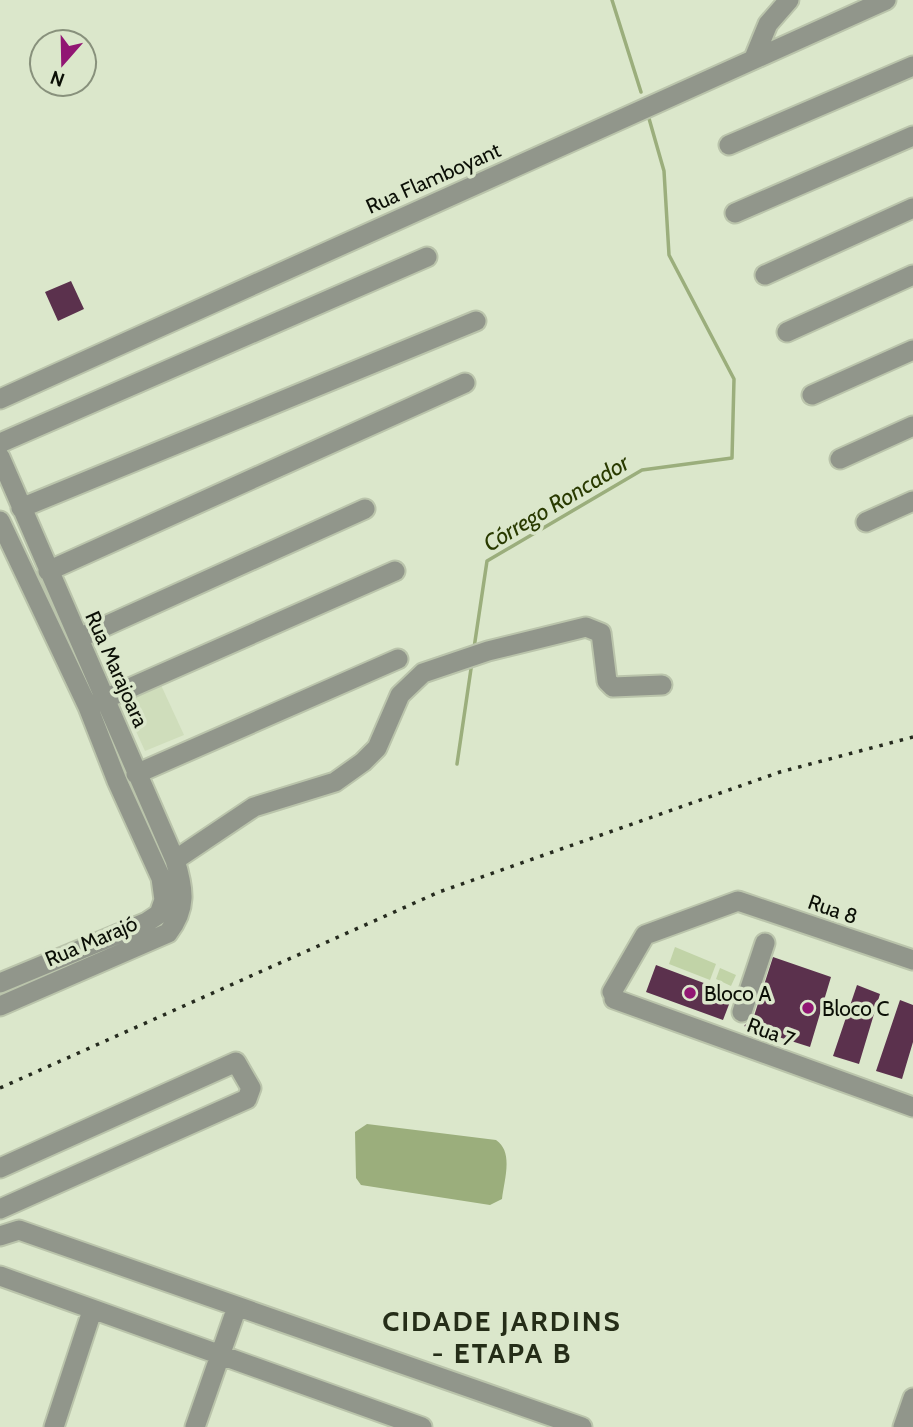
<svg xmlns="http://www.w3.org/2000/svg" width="913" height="1427" viewBox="0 0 913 1427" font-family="Cabin,sans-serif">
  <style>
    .built { fill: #cfddbb }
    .green { fill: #c1d3a7 }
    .water { fill: #9bae7c }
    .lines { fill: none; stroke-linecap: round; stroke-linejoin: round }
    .stream { stroke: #9bae7c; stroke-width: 3.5 }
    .building { fill: #5b314d }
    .minor-casing { stroke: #bac4ab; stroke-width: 23 }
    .minor { stroke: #91968b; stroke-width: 19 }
    .rail { stroke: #262b1f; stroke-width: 3.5; stroke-dasharray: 3.5 7; stroke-linecap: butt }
    .poi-dot { fill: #911673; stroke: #dbe7cb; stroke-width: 2.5 }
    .labels { text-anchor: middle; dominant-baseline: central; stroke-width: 7; stroke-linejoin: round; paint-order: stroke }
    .street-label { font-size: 21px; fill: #0b0f06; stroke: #dbe7cb }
    .poi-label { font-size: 21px; fill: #0b0f06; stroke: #dbe7cb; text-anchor: start }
    .water-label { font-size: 23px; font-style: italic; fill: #293a00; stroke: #dbe7cb }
    .district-label { font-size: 28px; font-weight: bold; letter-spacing: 2px; fill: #252d18; stroke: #dbe7cb }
  </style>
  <rect width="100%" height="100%" fill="#dbe7cb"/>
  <path class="built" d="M160,683L184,735L145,751L120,696Z"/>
  <path class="green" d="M675,947L716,964L710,980L669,964Z
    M720,968L736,975L731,986L716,979Z"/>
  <path class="water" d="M367,1124L496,1140C514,1152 504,1180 502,1199L490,1205L361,1185L356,1178L355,1132Z"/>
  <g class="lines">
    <path class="stream" d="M612,0L641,92
      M474,648L487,561L642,470L732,458L734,379L669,255L664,171L648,115
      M457,764L472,662"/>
  </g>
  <path class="building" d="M71,281L84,309L58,321L45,292Z
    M773,957L831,977L810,1047L744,1026L754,1016Z
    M656,965L733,994L723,1020L646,992Z
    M857,985L880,994L859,1064L833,1056Z
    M900,1000L913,1005V1042L902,1079L876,1071Z"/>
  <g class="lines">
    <g class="minor-casing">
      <path id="minor" d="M754,58L768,24L789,0
        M729,145L913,66
        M735,213L913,136
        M765,275L913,208
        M787,332L913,275
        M812,395L913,350
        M0,399L886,0
        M0,443L427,257
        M0,457L175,860C184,889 187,909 168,933L0,1006
        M840,459L913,426
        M21,508L476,321
        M0,521L88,707L117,781L161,878L164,900L159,914L147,922L0,983
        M866,522L913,501
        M48,571L465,383
        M79,638L365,509
        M98,702L395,571
        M136,774L398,659
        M175,860L254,807L335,782L363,762L377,748L400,695L423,673L488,651L586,627L601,633L607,681L613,687L662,685
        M612,992L645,935L738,901L913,960
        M614,999L913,1107
        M742,1012L765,943
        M0,1168L236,1062L251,1088L247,1099L0,1209
        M0,1236L19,1230L582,1427
        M0,1276L422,1427
        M54,1427L92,1311
        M195,1427L237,1307
        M903,1427L913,1398"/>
    </g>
    <use href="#minor" class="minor"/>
    <path class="rail" d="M0,1088L439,892L780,772L913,737"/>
  </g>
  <g class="poi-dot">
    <circle cx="690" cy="993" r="7"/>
    <circle cx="808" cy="1008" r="7"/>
  </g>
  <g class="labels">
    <g class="street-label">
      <text transform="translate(433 178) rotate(-24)">Rua Flamboyant</text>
      <text transform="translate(117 669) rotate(66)">Rua Marajoara</text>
      <text transform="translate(833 909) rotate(19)">Rua 8</text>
      <text transform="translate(91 941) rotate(-23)">Rua Marajó</text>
      <text transform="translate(771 1032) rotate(20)">Rua 7</text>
    </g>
    <g class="poi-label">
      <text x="704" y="993">Bloco A</text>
      <text x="822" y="1008">Bloco C</text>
    </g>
    <g class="water-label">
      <text transform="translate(556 503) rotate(-31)">Córrego Roncador</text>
    </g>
    <g class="district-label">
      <text x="502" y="1321">CIDADE JARDINS<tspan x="502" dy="32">- ETAPA B</tspan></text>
    </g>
  </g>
  <g transform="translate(63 63) rotate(200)"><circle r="33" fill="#dbe7cb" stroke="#88917c" stroke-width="2"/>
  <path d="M0-5L12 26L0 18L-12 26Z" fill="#911673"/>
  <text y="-10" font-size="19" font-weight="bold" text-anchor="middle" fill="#0b0f06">N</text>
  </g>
</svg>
